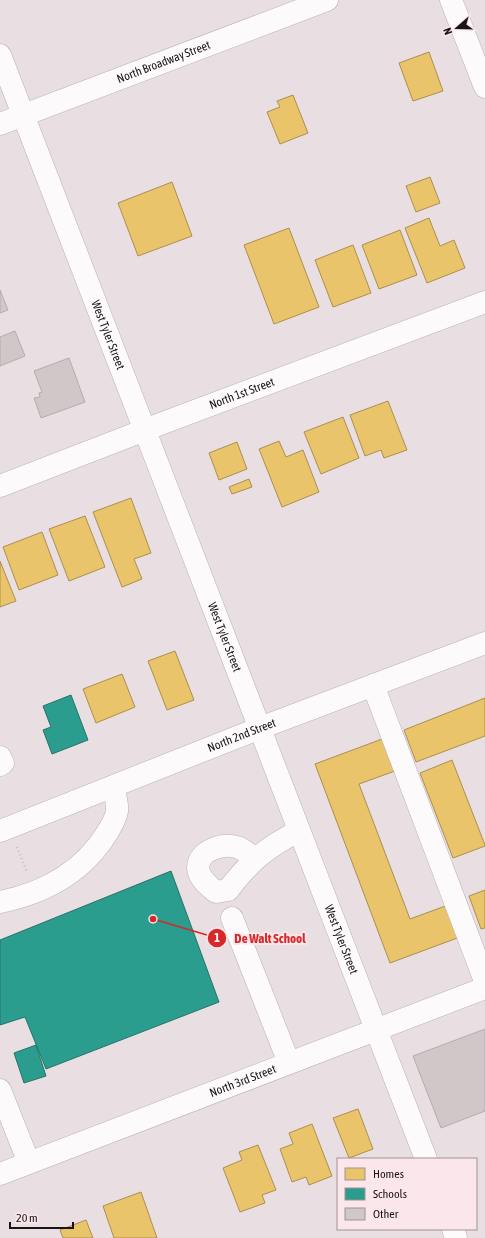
<svg xmlns="http://www.w3.org/2000/svg" width="485" height="1238" viewBox="0 0 485 1238" font-family="'Asap Condensed',sans-serif">
  <style>
    .homes { fill: #e9c46a; stroke: #ab8f50 }
    .schools { fill: #2a9d8f; stroke: #25746a }
    .building { fill: #d0c7c9; stroke: #b5acae }
    .lines { fill: none; stroke-linecap: round; stroke-linejoin: round }
    .minor-casing { stroke: #bab2b4; stroke-width: 23 }
    .path { stroke: #c3c0c0; stroke-width: 2.5; stroke-dasharray: 1 3; stroke-linecap: butt }
    .minor { stroke: #fcfafa; stroke-width: 22 }
    .labels { text-anchor: middle; dominant-baseline: central; stroke-width: 4; stroke-linejoin: round; paint-order: stroke }
    .street-label { font-size: 12px; fill: #1a1314; stroke: #fbe7eb }
    .leader { fill: none; stroke: #d62828; stroke-width: 1.5 }
    .callout-dot { fill: #d62828; stroke: #fbe7eb; stroke-width: 1.5 }
    .mark-label { font-size: 12px; text-anchor: middle; font-weight: bold; fill: #fff }
    .callout-label { font-size: 13px; text-anchor: middle; font-weight: bold; fill: #d62828; stroke: #fbe7eb; stroke-width: 4; stroke-linejoin: round; paint-order: stroke }
  </style>
  <rect width="100%" height="100%" fill="#e9dee1"/>
  <path class="homes" d="M429,52L443,91L413,101L399,63Z
    M293,95L308,133L280,144L267,112L280,107L277,101Z
    M430,177L440,203L416,212L406,186Z
    M172,182L192,236L138,256L118,203Z
    M429,218L440,246L454,240L465,268L427,283L405,228Z
    M289,228L319,307L274,324L244,245Z
    M400,230L417,275L379,289L362,245Z
    M353,245L371,293L333,307L315,260Z
    M388,401L407,450L384,458L381,450L365,456L350,415Z
    M343,417L359,458L321,474L304,432Z
    M279,441L286,457L303,450L319,492L282,507L259,449Z
    M237,442L247,469L219,480L209,453Z
    M249,479L252,487L232,494L229,487Z
    M131,498L151,553L134,559L142,579L122,587L93,512Z
    M85,516L105,567L69,581L49,529Z
    M42,532L58,575L19,590L3,547Z
    M0,561L16,601L0,607Z
    M175,651L194,700L167,710L148,661Z
    M122,674L135,707L96,723L83,689Z
    M485,698V736L416,762L404,730Z
    M382,739L395,771L359,784L410,919L448,905L460,937L390,963L315,764Z
    M452,760L485,845V846L453,858L420,773Z
    M485,890V928L481,929L469,896Z
    M358,1109L373,1149L349,1158L333,1118Z
    M312,1124L332,1176L309,1185L306,1177L292,1182L280,1149L293,1144L289,1133Z
    M258,1145L276,1190L262,1195L265,1203L240,1212L223,1168L242,1160L239,1152Z
    M141,1192L157,1238H114L103,1206Z
    M86,1220L93,1238H63L60,1230Z"/>
  <path class="schools" d="M71,695L88,740L52,754L43,730L51,727L43,706Z
    M171,871L219,1002L46,1069L25,1017L0,1025V940Z
    M36,1045L46,1076L24,1083L14,1053Z"/>
  <path class="building" d="M0,290L8,310L0,313Z
    M15,331L25,356L0,366V337Z
    M69,358L85,402L41,418L34,398L40,397L39,393L42,392L34,371Z
    M485,1029V1111L441,1128L413,1056Z"/>
  <g class="lines">
    <g class="minor-casing">
      <g id="minor">
        <path d="M451,0L485,87"/>
        <path id="s1" d="M0,55L426,1159"/>
        <path id="s2" d="M0,124L327,0"/>
        <path id="s3" d="M0,486L163,423L485,302"/>
        <path d="M373,685L485,981"/>
        <path d="M0,757L3,763L0,765"/>
        <path id="s4" d="M0,831L260,728L485,643"/>
        <path d="M255,859C250,855 243,849 237,847C223,843 198,850 198,868C199,879 209,886 216,892L228,890C250,861 267,847 299,831"/>
        <path d="M0,902C44,893 83,872 107,833C111,826 116,819 117,811C118,804 115,794 113,787"/>
        <path d="M232,918L289,1063"/>
        <path d="M0,1090L29,1163"/>
        <path id="s5" d="M0,1174L485,988"/>
        <path d="M453,1229L456,1238"/>
      </g>
    </g>
    <path class="path" d="M17,847L27,872"/>
    <use href="#minor" class="minor"/>
  </g>
  <g class="labels">
    <g class="street-label">
      <text stroke="none"><textPath href="#s2" startOffset="175">North Broadway Street</textPath></text>
      <text stroke="none"><textPath href="#s1" startOffset="300">West Tyler Street</textPath></text>
      <text stroke="none"><textPath href="#s3" startOffset="259">North 1st Street</textPath></text>
      <text stroke="none"><textPath href="#s1" startOffset="624">West Tyler Street</textPath></text>
      <text stroke="none"><textPath href="#s4" startOffset="260">North 2nd Street</textPath></text>
      <text stroke="none"><textPath href="#s1" startOffset="948">West Tyler Street</textPath></text>
      <text stroke="none"><textPath href="#s5" startOffset="260">North 3rd Street</textPath></text>
    </g>
  </g>
  <path class="leader" d="M153 919L217 938"/>
  <g class="callout-dot">
    <circle cx="153" cy="919" r="4"/>
    <circle cx="217" cy="938" r="10"/>
  </g>
  <g class="mark-label">
    <text x="217" y="942">1</text>
  </g>
  <g class="callout-label">
    <text x="270" y="943">De Walt School</text>
  </g>
  <rect x="337" y="1158" width="140" height="72" fill="#fbe7eb" stroke="#a19295"/>
  <rect x="345" y="1168" width="20" height="12" fill="#e9c46a" stroke="#a19295"/>
  <text x="373" y="1178" font-size="12" fill="#1a1314">Homes</text>
  <rect x="345" y="1188" width="20" height="12" fill="#2a9d8f" stroke="#a19295"/>
  <text x="373" y="1198" font-size="12" fill="#1a1314">Schools</text>
  <rect x="345" y="1208" width="20" height="12" fill="#d0c7c9" stroke="#a19295"/>
  <text x="373" y="1218" font-size="12" fill="#1a1314">Other</text>
  <g transform="translate(457 28) rotate(250)" stroke="#fbe7eb" stroke-width="3" paint-order="stroke">
  <path d="M0-3L7 15L0 10L-7 15Z" fill="#1a1314"/>
  <text y="-6" font-size="11" font-weight="bold" text-anchor="middle" fill="#1a1314">N</text>
  </g>
  <path d="M10 1222v6h63v-6" fill="none" stroke="#1a1314" stroke-width="2"/>
  <text x="16" y="1222" font-size="12" fill="#1a1314" stroke="#fbe7eb" stroke-width="3" paint-order="stroke">20 m</text>
</svg>
